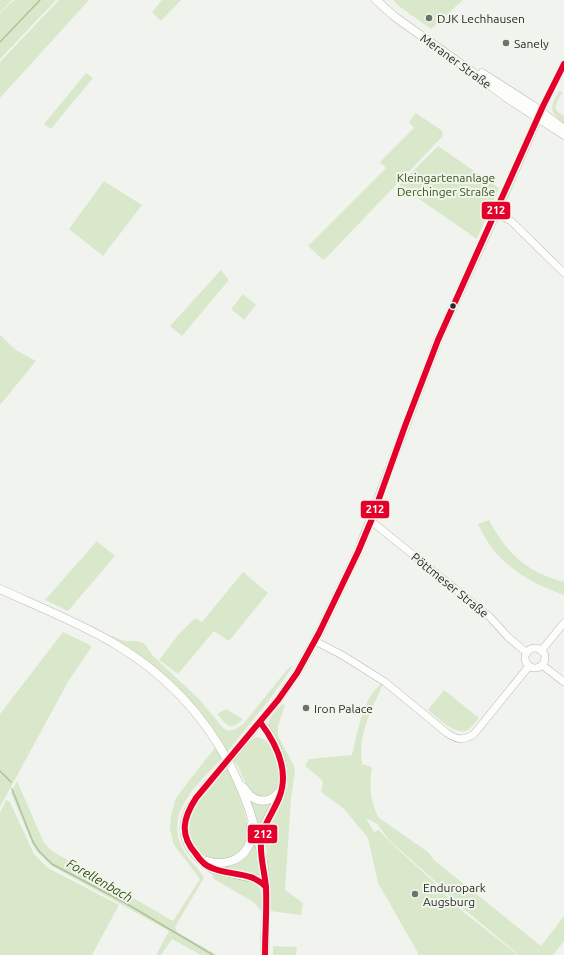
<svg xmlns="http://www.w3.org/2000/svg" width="564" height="955" viewBox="0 0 564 955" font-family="Ubuntu,sans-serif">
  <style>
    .green { fill: #d9e8ca }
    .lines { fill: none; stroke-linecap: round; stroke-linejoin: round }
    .stream { stroke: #aec29b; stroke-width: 1.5 }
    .minor-casing { stroke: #b6b8b4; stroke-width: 8 }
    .major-casing { stroke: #b6b8b4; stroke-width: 9 }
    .minor { stroke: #fdfdfc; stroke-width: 7 }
    .major { stroke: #fdfdfc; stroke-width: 8 }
    .major-bridge-casing { stroke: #b6b8b4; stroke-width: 9; stroke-linecap: butt }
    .major-bridge { stroke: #fdfdfc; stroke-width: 8 }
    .bus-1-casing { stroke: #f1f6ec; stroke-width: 9 }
    .bus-1 { stroke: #e4002b; stroke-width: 6 }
    .poi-dot { fill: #6e716c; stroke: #f1f6ec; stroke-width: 1.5 }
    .bus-dot { fill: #282a26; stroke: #f1f6ec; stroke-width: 1.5 }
    .labels { text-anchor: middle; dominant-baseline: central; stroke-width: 4; stroke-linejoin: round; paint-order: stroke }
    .poi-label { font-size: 12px; fill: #282a26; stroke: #f1f6ec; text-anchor: start }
    .street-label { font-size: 12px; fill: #282a26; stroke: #f1f6ec }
    .park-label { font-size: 12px; fill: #385218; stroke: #f1f6ec }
    .water-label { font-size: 13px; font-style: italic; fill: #364f16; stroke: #f1f6ec }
    .line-badge { stroke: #f1f6ec; stroke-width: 1.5 }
    .badge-label { font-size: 11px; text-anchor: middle; font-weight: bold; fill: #fff }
  </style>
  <rect width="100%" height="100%" fill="#f1f4ee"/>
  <path class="green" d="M0,0H12L0,12Z
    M14,0H56L0,59V13Z
    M59,0H89L0,98V62Z
    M162,0H181L161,21L152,12Z
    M393,0H463L431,29L400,7Z
    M86,73L93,78L51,129L44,124Z
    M559,91L562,92L555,107L558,112L564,116V123C548,111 550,108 559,91Z
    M416,113L441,130L443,134L442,137L325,259H322L308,246L386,168L380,162L414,128L409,122Z
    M438,146L499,188L477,239L399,185Z
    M104,181L142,205L103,256L69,229Z
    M221,270L229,280L182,336L170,326Z
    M243,294L256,305L244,320L231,309Z
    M0,335L16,350L36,361L0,405Z
    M489,520C506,553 528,573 564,582V595C537,585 516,575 496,553C489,545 483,534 478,524Z
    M97,541L115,556L68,611L45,600Z
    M243,572L268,593L229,641L214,631L178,674L159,660L178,635L195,618L202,622Z
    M63,632L90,645L91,648L69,680L0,807V714Z
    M112,636L124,641H137L145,644L153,656L199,699L223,728C231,733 237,729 244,723L286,671L290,667L293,666L270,699L227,752L214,731L194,705L111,638Z
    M381,684H383C372,710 358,732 362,762V764L371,767L372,769C369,787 370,802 379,818L428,852L434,860L541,946L564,916V941L553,955H519L453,900L445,890L390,841L377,824L366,818L374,832L379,830L392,844L434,882L456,906L518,955H418V953L378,883L368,838L343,808L321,792L323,782L320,778L305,766L309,759L352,755C358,732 362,699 381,684Z
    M444,690L479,718C475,722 472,727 468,730C457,737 437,717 428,710Z
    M282,704L285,705L278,726V736L294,766L295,770L291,799L285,890L303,903L301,915L270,911L269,879L265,834L285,789H287C292,765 280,747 268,727C267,718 277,710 282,704Z
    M226,709L243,719C231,732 226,725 217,714Z
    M255,737C275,736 289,783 273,794C270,797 265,797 261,798L249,791L238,767L233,760Z
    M215,748L222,758C199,784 162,812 184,851C189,861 199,868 204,878L175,927L177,932L217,955H201L172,939L161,955H156L169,931L52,866L42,857L34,848L11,793L17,781L44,843L52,851L173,921L200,879L174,845L170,829L171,816L176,798L198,769Z
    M227,767C234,783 249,816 248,833C245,875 177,865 189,818C193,802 216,780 227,767Z
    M276,799L260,833L250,800Z
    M6,800L10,802L34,854L48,868L119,905L92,955H0V813Z
    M255,840L261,880L219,867L229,865Z
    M214,873C226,875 257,876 260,890C262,896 261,905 262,912L253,902L214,879L212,875Z
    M273,946L297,947L296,955H273Z"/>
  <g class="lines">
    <path class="stream" d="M0,42L40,0
      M0,771L11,782
      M12,789L33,842L39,851L52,864L127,904L213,955"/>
    <g class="minor-casing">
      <path id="minor" d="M541,111L564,64
        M496,213L511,221L564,273
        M371,521L489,616L508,637L527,653
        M315,641L342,655L385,682L447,733C457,740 463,741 474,734L529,666
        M525 658a10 10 0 1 1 20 0a10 10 0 1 1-20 0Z
        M541,651L564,623
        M542,665L564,682"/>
    </g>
    <g class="major-casing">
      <path id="major" d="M376,0L395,17L471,71L507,98L564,135
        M482,73L532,105L564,129
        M0,589C37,606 80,623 115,644C179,682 224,738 249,809C255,828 261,847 264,867C267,896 265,926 265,955
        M260,722C277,741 290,772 279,797C276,804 271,811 268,818C263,827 262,836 261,845
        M237,750L278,700L297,673L319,633L358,552L438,340L496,213L541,111
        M218,772C200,793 172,819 190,848C196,857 204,864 213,869L257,879L266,887
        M243,787C246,791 249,795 252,797C262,804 273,800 279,792
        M207,861C221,866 240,862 248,847C252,840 251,832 251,825"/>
    </g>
    <use href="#minor" class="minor"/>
    <use href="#major" class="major"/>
    <g class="major-bridge-casing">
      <path id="major-bridge" d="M218,772L237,750"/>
    </g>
    <use href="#major-bridge" class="major-bridge"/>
    <g class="bus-1-casing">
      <path id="bus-1" d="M260,722C276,743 290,771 279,798C273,813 262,826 261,843C260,858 265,873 266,888C267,910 265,933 265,955
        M266,887C251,871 230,876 212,868C205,866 200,860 196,854C179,835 183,818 196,798L278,700L297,673L319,633L358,552L371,521L405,426L438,340L543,106L564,64"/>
    </g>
    <use href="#bus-1" class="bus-1"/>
  </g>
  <g class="poi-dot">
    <circle cx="429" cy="18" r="4"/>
    <circle cx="506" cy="43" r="4"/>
    <circle cx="306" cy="708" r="4"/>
    <circle cx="415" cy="894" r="4"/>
  </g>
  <circle class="bus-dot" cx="453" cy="306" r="3.5"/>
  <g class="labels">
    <g class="poi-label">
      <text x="437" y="18">DJK Lechhausen</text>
      <text x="514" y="43">Sanely</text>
      <text x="314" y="708">Iron Palace</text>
      <text x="423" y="887">Enduropark<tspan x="423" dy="14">Augsburg</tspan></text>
    </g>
    <g class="street-label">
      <text transform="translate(456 61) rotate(36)">Meraner Straße</text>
      <text transform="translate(450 585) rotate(39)">Pöttmeser Straße</text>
    </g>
    <g class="park-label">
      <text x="446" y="177">Kleingartenanlage<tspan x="446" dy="14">Derchinger Straße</tspan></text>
    </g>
    <g class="water-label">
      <text transform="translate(100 880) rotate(30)">Forellenbach</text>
    </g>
  </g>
  <g class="line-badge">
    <rect x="481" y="201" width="30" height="19" rx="4" fill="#e4002b"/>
    <rect x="360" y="500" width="30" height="19" rx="4" fill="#e4002b"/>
    <rect x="247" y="824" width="31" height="20" rx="4" fill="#e4002b"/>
  </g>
  <g class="badge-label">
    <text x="496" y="214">212</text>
    <text x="375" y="513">212</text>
    <text x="263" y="838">212</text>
  </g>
</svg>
